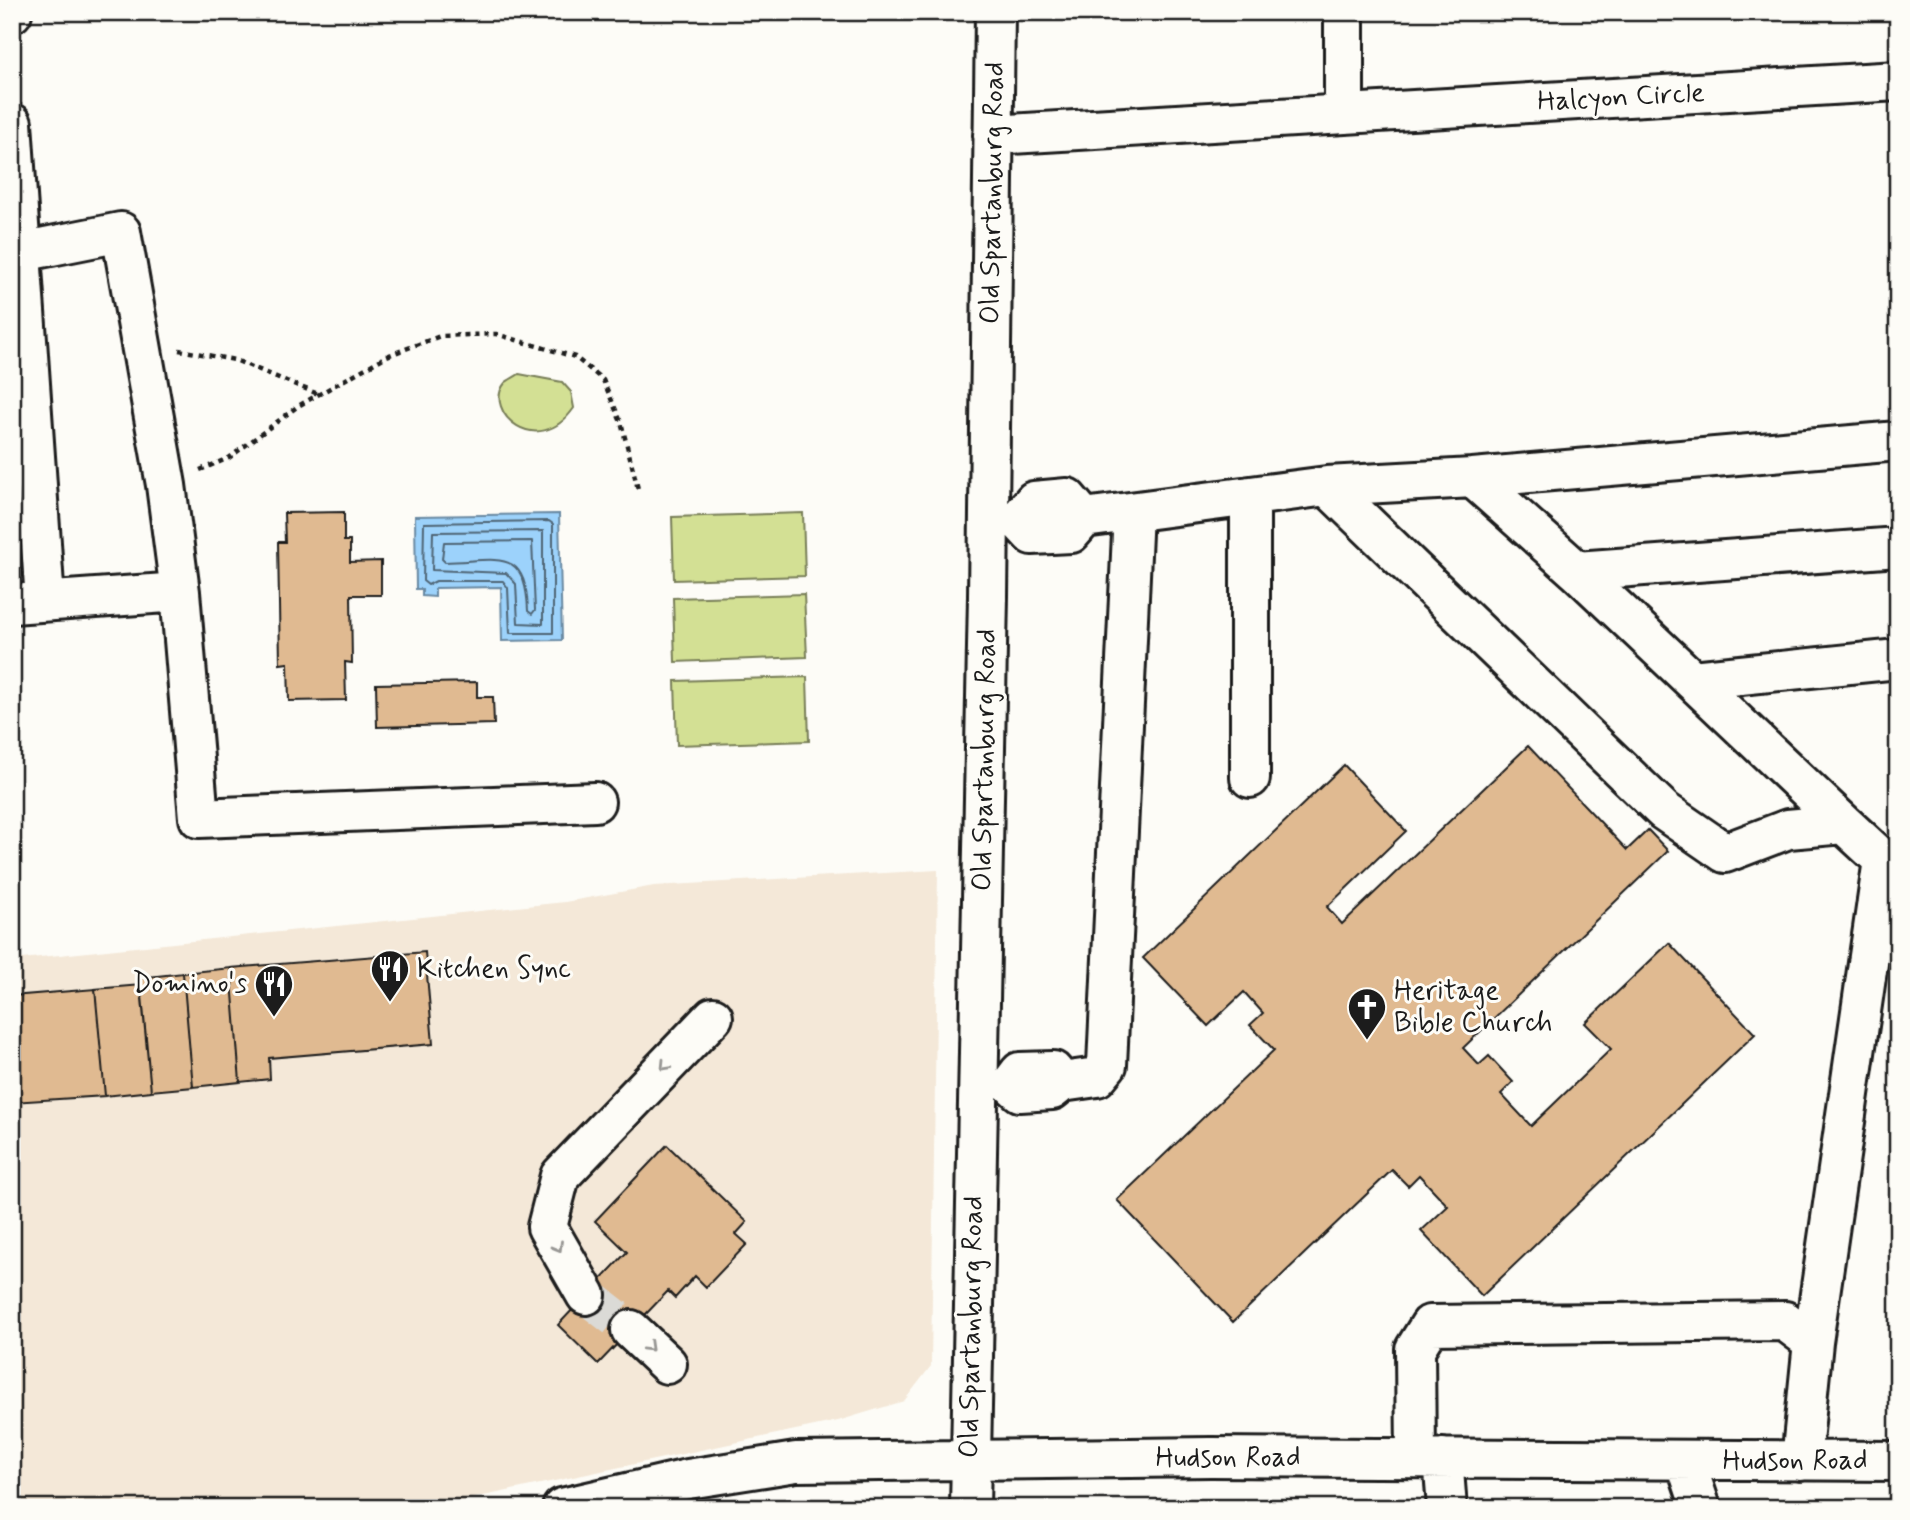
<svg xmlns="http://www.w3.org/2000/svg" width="1910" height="1520" viewBox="0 0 1910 1520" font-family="Mynerve,sans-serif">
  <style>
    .built { fill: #f4e8d8 }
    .green { fill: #d3e094; stroke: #787e58; stroke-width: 2 }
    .water { fill: #9cd2fb; stroke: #6989a2; stroke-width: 2 }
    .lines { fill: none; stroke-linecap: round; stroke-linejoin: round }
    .shore { stroke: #4f6575; stroke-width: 2 }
    .building { fill: #e0ba91; stroke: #1c1c1c; stroke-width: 2 }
    .minor-tunnel { stroke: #dbdad6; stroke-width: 38; stroke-dasharray: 38 19; stroke-linecap: butt }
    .minor-casing { stroke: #1c1c1c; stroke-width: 44 }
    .path { stroke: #1c1c1c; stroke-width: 4.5; stroke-dasharray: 5 5; stroke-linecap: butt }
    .minor { stroke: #fdfcf7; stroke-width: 38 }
    .oneway { stroke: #989794 }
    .labels { text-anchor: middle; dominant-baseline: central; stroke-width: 6; stroke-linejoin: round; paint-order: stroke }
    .street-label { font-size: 28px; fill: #1c1c1c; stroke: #fdfcf7 }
    .poi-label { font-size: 28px; fill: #1c1c1c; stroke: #fdfcf7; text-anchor: start }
  </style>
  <rect width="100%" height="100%" fill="#fdfcf7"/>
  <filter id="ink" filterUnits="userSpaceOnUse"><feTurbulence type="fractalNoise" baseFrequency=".0143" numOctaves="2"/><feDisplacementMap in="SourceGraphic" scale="14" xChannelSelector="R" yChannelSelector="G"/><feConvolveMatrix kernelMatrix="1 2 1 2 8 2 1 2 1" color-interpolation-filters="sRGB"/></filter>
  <g filter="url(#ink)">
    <path class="built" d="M938,870L931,1366L904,1401L838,1421L427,1508H12V960L565,902L654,886Z"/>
    <path class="green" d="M519,374L562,382L571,392L574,408C537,461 482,411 505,383C508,380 515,377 519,374Z
      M803,513L805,576L674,580L672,517Z
      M804,594L807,657L675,662L673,598Z
      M807,677L809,741L677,745L675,681Z"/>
    <path class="water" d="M559,514L562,640L502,641L501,587L435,588V597L422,596V589H416L415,516Z"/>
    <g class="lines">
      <path class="shore" d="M549,521L553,524V633H510L508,588L503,581H436L428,585L423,581L424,523Z
        M543,531V624L518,623L516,584L506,573L432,570L433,532Z
        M532,541L535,610L532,614L528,611C526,546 498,561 445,562L442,559L444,542Z"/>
    </g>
    <path class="building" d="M344,512V541H350V562L381,561V595H351L352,663L345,662L346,700L289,701L288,663L280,664L278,542H285L284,513Z
      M477,682V697H493L494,724L377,727L376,684Z
      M1528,746L1627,850L1648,830L1668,851L1463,1048L1479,1065L1489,1056L1513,1082L1501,1094L1531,1126L1611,1049L1585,1023L1669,943L1755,1034L1482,1296L1421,1231L1448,1206L1419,1175L1408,1186L1392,1170L1233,1322L1117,1200L1274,1050L1250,1025L1263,1013L1244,992L1208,1026L1143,958L1344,765L1406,831L1327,907L1342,924Z
      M425,952L433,1044L269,1058L270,1079L240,1082L231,968Z
      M231,968L240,1082L193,1087L183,973Z
      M183,973L193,1087L151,1091L140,978Z
      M141,985L151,1091L105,1096L95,989Z
      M95,989L105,1096L12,1102V996Z
      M667,1145L747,1222L736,1234L747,1244L706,1287L695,1276L675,1298L668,1291L598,1364L558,1325L627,1252L595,1221Z"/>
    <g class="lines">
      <path class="minor-tunnel" d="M586,1295L631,1330"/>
      <g class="minor-casing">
        <path id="minor" d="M12,13V12
          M1344,114V12
          M12,123L45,601
          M993,135L1898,81
          M21,252L121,232L166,485L180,592L199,818L595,802
          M1473,478L1898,441
          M1327,486L1473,478L1577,571L1844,824
          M1250,496V778
          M1084,518L1067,498L1034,501L1018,520L1032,535L1071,533L1084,518L1327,486L1664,811L1725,853L1788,829L1844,824L1883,860L1813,1342
          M1577,571L1898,547
          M12,604L180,592
          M1692,680L1898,659
          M1062,1082L1053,1071L1020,1072L1011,1084L1020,1092L1052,1090L1062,1082L1097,1077L1107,1065L1133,512
          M586,1295L547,1227L560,1176L713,1017
          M631,1330L667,1364
          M1416,1458L1415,1349L1430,1325L1785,1321L1813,1342L1801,1461
          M1443,1458L1447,1508
          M1685,1460L1701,1508
          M562,1508L688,1479L796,1462L1211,1457L1898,1461
          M970,1508L988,596L995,12"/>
      </g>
      <path class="path" d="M179,350L235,360L318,394
        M200,470L229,458L298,406L387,356L440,336L496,334L575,357L603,380L621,422L638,489"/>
      <use href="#minor" class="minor"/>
    </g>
    <defs><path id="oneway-chevron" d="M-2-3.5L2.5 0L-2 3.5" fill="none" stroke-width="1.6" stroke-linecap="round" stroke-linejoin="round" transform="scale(1.75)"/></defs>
    <g class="oneway">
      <use href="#oneway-chevron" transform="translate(665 1066) rotate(134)"/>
      <use href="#oneway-chevron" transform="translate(558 1247) rotate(60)"/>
      <use href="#oneway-chevron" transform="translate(649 1347) rotate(44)"/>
    </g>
  </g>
  <defs>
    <g id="restaurant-pin" transform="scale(2.0125)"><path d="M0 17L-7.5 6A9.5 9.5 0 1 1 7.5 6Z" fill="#1c1c1c" stroke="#fdfcf7"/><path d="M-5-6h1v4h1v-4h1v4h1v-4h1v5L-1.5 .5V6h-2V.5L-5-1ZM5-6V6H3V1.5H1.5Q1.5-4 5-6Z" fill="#fff"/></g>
    <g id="church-pin" transform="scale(2.0125)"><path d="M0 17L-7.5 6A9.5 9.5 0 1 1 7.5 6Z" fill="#1c1c1c" stroke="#fdfcf7"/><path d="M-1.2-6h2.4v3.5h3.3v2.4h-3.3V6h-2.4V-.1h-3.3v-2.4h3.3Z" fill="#fff"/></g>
  </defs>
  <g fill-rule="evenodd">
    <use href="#restaurant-pin" x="390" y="969"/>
    <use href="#restaurant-pin" x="274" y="984"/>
    <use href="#church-pin" x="1367" y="1007"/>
  </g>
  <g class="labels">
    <g class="street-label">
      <text transform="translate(1621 98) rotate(-3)">Halcyon Circle</text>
      <text transform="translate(993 193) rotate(-89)">Old Spartanburg Road</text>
      <text transform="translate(985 760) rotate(-89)">Old Spartanburg Road</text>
      <text transform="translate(972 1327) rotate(-89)">Old Spartanburg Road</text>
      <text x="1228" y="1458">Hudson Road</text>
      <text x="1795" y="1461">Hudson Road</text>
    </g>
    <g class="poi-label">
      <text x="417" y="969">Kitchen Sync</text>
      <text x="247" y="984" text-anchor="end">Domino's</text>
      <text x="1394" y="991">Heritage<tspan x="1394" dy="32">Bible Church</tspan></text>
    </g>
  </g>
  <rect width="1910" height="1520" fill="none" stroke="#fdfcf7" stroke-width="42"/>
  <rect x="21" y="21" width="1868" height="1478" fill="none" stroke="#1c1c1c" stroke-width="2.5" filter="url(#ink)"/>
</svg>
